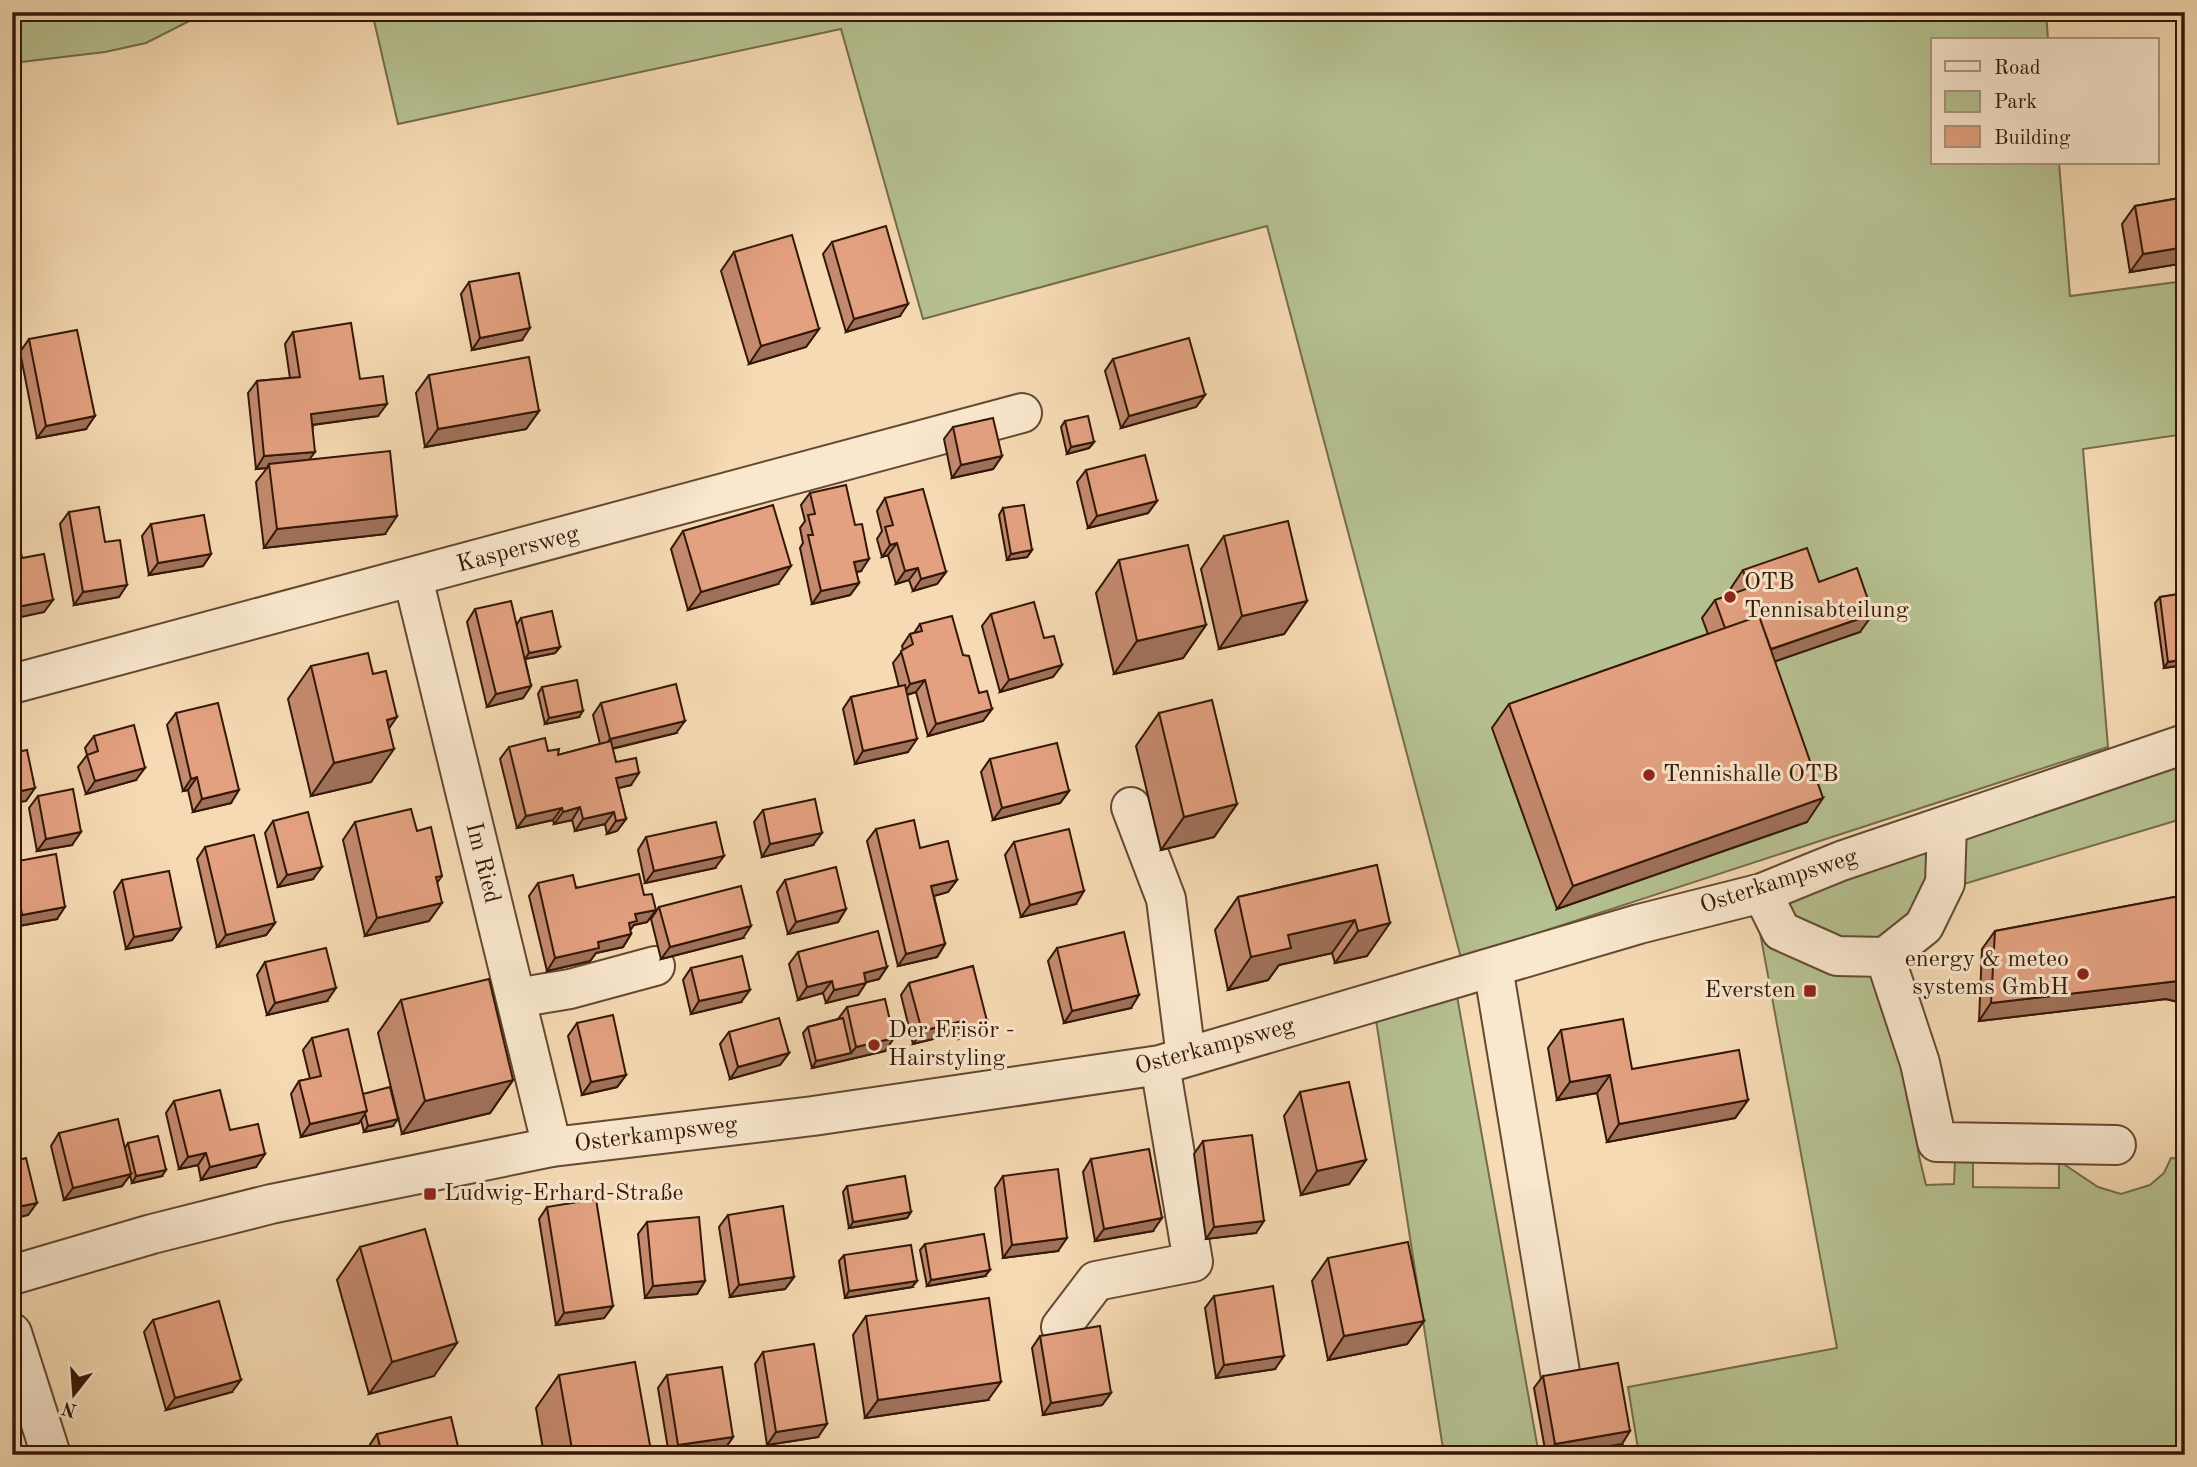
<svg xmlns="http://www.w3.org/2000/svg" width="2197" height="1467" viewBox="0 0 2197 1467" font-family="'Old Standard TT',serif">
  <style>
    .green { fill: #b6c191; stroke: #746c4c; stroke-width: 2 }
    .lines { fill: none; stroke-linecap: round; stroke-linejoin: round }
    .minor-casing { stroke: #644832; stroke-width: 42 }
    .minor { stroke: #f9e7ce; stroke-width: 38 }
    .wall { fill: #c48a6f; stroke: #331707; stroke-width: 2 }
    .shaded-wall { fill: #a0715a; stroke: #331707; stroke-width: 2 }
    .building { fill: #e4a181; stroke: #331707; stroke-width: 2 }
    .poi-dot { fill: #8f2418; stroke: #f9e7ce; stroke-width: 2.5 }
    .labels { text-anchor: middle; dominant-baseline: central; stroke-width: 6; stroke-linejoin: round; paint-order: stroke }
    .street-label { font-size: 24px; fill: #331707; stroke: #f9e7ce }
    .poi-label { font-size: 24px; fill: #331707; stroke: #f9e7ce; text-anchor: start }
  </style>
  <rect width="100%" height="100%" fill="#f6dab3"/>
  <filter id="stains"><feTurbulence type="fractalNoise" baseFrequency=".00286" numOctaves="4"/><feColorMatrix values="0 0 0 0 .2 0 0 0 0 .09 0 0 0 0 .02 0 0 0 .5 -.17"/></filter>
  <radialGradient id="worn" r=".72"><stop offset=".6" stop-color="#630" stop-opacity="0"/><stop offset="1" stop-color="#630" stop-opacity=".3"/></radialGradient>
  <path class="green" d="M12,12H207L146,43L105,52L12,63Z
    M372,12H2046L2048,40H1933V163H2059L2070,296L2185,281V434L2083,449L2108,747L1461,958L1267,226L923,319L841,29L398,124Z
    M2185,765V818L1954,887L1953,835Z
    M1927,849L1930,879L1915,918L1873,945L1844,940L1793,917L1779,895Z
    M1756,911L1883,972L1909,1069L1919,1156L1926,1185L1954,1184L1955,1160H1973V1187L2059,1188V1161L2098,1187L2121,1194L2150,1185L2164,1173L2171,1158L2185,1159V1455H1639L1628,1387L1837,1348Z
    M1457,996L1539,1455H1444L1376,1020Z"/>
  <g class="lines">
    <g class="minor-casing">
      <path id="minor" d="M413,578L552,1147
        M12,684L1022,413
        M1131,807L1166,899L1186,1057
        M1762,893L1781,931L1837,956L1885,957L1924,926L1945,883L1947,826
        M1885,957L1920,1063L1937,1142L2116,1145
        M1493,967L1561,1378
        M516,998L570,989L655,966
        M12,1275L152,1234L271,1204L552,1147L813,1116L1160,1065L1639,924L1762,893L1841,861L2185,744
        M1061,1327L1096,1281L1193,1262L1160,1065
        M12,1333L51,1455"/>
    </g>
    <use href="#minor" class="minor"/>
  </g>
  <path class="wall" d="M2185,197V263L2130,272L2122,224L2135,206Z
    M832,242L900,316L846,332L823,254Z
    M734,252L819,329L806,347L749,364L721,271Z
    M469,282L522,340L472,350L461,294Z
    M293,332L360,379L378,416L313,425L310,460L385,534L264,548L256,482L267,468L256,469L248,393L257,381L290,378L285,344Z
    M29,339L86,429L37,438L20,352Z
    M1113,359L1205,395L1196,407L1121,428L1105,371Z
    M429,375L539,411L526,429L425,447L416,393Z
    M1065,421L1094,442L1089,448L1067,454L1061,427Z
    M953,427L1002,456L993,469L952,478L944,439Z
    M1086,470L1157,501L1148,513L1088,528L1077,482Z
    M810,493L861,571L856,572L859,583L850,595L812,604L800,548L803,543L800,528L805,521L801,505Z
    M885,498L946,572L937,584L913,591L909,580L896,584L888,555L882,557L877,539L882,531L877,511Z
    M1003,508L1032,550L1027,557L1007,560L999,515Z
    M69,512L105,542L119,597L74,605L60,524Z
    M151,524L211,554L203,566L149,575L142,536Z
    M683,531L778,584L688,610L671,549Z
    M1224,536L1307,601L1284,634L1219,649L1201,569Z
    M1119,560L1206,625L1183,658L1114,674L1096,593Z
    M1743,570L1819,582L1860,632L1775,661L1807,822L1557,909L1492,728L1509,704L1708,634L1702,618L1715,600L1733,594L1731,588Z
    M2185,593V665L2164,668L2155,603L2160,597Z
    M475,609L517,624L521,618L560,647L555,653L525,659L531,686L523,698L487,707L467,622Z
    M991,614L1044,638L1062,665L1053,677L1000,692L982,626Z
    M920,624L963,655L979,693L992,709L983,721L928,736L916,692L907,695L908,752L855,764L843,709L851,697L899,687L893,663L903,650L902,646L910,634L914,633Z
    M311,666L373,674L389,729L371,782L311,796L288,699Z
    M542,687L579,717L545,724L538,694Z
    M601,703L676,733L612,749L616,762L631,785L618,788L626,819L617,831L607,834L605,824L575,831L572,820L554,824L553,820L517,828L500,759L509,747L548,751L558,755L600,744L593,715Z
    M176,713L231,803L193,812L188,790L183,791L167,725Z
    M1159,713L1237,804L1214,837L1161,850L1136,746Z
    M94,736L136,780L86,794L78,767L87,755L85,748Z
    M990,759L1069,791L1060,803L993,820L981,772Z
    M38,796L72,845L37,851L29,808Z
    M763,810L813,845L762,857L754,822Z
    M273,821L313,879L278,887L265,833Z
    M355,822L417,831L442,876L437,883L429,921L365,936L343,840Z
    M876,829L920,848L957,880L948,892L934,896L945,944L937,957L898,966L867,841Z
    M646,837L715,868L645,883L638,850Z
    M1014,842L1076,904L1021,917L1005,855Z
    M205,847L275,923L266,935L217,947L197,859Z
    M13,862L57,919L13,927L12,921Z
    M1377,865L1367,956L1335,963L1332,953L1279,965L1268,980L1228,990L1215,930L1238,897Z
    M122,880L181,928L172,940L126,949L114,892Z
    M785,880L846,909L838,922L788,934L777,892Z
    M538,883L644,895L656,910L647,922L634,925L630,930L631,934L623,947L596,953L590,961L547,971L529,896Z
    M2185,895V1004L2182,1003L2166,999L1979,1021L1982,949L1995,931Z
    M659,907L743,938L661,959L651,919Z
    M1057,948L1131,1008L1064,1023L1048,961Z
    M798,952L887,967L879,979L866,982L858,995L826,1003L823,993L798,1000L789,964Z
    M265,962L327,1001L267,1015L257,975Z
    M973,966L979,1034L959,1039L957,1033L913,1044L901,995L909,983Z
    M691,968L741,1002L691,1014L683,980Z
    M401,1000L513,1080L490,1113L402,1134L378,1033Z
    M847,1007L885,1051L812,1068L803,1033L808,1027L838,1019Z
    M577,1023L626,1075L617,1087L582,1095L568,1036Z
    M1561,1030L1632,1069L1748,1100L1735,1118L1607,1142L1597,1093L1557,1100L1548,1048Z
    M729,1032L789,1053L780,1065L730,1079L720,1044Z
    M312,1038L363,1094L393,1126L364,1132L361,1120L359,1123L301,1137L291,1094L299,1081L310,1079L303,1050Z
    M1300,1092L1366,1160L1349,1184L1301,1195L1284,1116Z
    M174,1101L230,1130L256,1167L201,1180L198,1165L179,1169L166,1113Z
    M59,1133L125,1148L128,1143L162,1176L132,1183L130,1175L122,1186L64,1200L51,1146Z
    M1203,1141L1256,1233L1206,1239L1194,1154Z
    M1091,1159L1153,1231L1095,1241L1083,1172Z
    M1003,1176L1058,1251L1003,1258L995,1188Z
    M847,1186L911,1212L907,1218L849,1228L843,1192Z
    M547,1207L613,1306L604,1318L556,1325L539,1219Z
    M728,1215L794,1277L785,1289L730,1297L719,1227Z
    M647,1222L705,1281L697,1294L645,1298L638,1234Z
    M925,1244L985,1276L927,1286L920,1250Z
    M360,1247L434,1376L369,1394L337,1280Z
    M844,1255L912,1287L845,1298L839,1261Z
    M1328,1258L1424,1321L1407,1344L1328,1360L1312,1281Z
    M1214,1296L1275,1369L1216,1378L1205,1308Z
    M866,1316L988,1400L865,1418L853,1335Z
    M153,1320L232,1392L166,1410L144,1332Z
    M1040,1336L1111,1393L1102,1405L1043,1415L1032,1348Z
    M763,1352L818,1437L767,1445L755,1364Z
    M559,1375L651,1451L648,1455H544L536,1408Z
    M667,1375L733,1437L724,1450L690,1455H669L658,1388Z
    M1543,1376L1622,1444L1556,1455H1546L1534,1388Z
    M377,1434L460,1455H371L369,1446Z"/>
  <path class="shaded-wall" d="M2185,247V263L2130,272L2143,254Z
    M908,304L900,316L846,332L854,319Z
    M530,328L522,340L472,350L480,338Z
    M819,329L806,347L749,364L761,346Z
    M1205,395L1196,407L1121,428L1129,416Z
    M387,404L378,416L303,426L311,414Z
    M539,411L526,429L425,447L438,429Z
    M95,416L86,429L37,438L46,426Z
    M1094,442L1089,448L1067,454L1071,447Z
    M315,452L306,464H269L267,468L256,469L264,456Z
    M1002,456L993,469L952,478L961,465Z
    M1157,501L1148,513L1088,528L1097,516Z
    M397,516L385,534L264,548L277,529Z
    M897,543L888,555L882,557L890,545Z
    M1032,550L1027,557L1007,560L1011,554Z
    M211,554L203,566L149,575L158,563Z
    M869,559L861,571L846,574L854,562Z
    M791,566L778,584L688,610L701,592Z
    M918,568L909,580L896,584L905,571Z
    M946,572L937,584L913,591L921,579Z
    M859,583L850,595L812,604L821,591Z
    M127,585L119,597L74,605L83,592Z
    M53,600L44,612L12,619V608Z
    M1307,601L1284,634L1219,649L1242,616Z
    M1873,614L1860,632L1753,669L1766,651Z
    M1206,625L1183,658L1114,674L1137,641Z
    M560,647L555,653L525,659L529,653Z
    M2185,659V665L2164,668L2168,662Z
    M1062,665L1053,677L1000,692L1009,680Z
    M925,680L916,692L902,696L910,684Z
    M531,686L523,698L487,707L496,694Z
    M992,709L983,721L928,736L936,724Z
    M583,711L579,717L545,724L549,718Z
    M397,717L374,750L387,720Z
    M685,721L676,733L602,751L610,739Z
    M917,739L908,752L855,764L863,751Z
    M394,749L371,782L311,796L334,763Z
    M145,768L136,780L86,794L95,781Z
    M639,773L631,785L607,791L616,778Z
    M197,777L188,790L183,791L191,779Z
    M35,788L26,801L12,803V793Z
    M239,790L231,803L193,812L202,799Z
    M1069,791L1060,803L993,820L1002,808Z
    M1823,798L1807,822L1557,909L1573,886Z
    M1237,804L1214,837L1161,850L1184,817Z
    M580,807L572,820L554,824L563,812Z
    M562,808L553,820L517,828L526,816Z
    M614,812L605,824L575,831L583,819Z
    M626,819L617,831L607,834L616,821Z
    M81,832L72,845L37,851L46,839Z
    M822,833L813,845L762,857L770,844Z
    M724,856L715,868L645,883L654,871Z
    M322,867L313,879L278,887L287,875Z
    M957,880L948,892L923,899L931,886Z
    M1084,891L1076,904L1021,917L1030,905Z
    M442,903L429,921L365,936L377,918Z
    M65,907L57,919L13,927L22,915Z
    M846,909L838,922L788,934L796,922Z
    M656,910L647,922L634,925L628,933L620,935L635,914Z
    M1355,920L1332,953L1279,965L1268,980L1228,990L1251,957L1288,935Z
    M275,923L266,935L217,947L226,935Z
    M1390,923L1367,956L1335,963L1358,931Z
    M751,926L743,938L661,959L670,947Z
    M181,928L172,940L126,949L134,937Z
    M631,934L623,947L596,953L590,961L547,971L555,958L598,942Z
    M945,944L937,957L898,966L906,954Z
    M887,967L879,979L855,985L864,973Z
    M832,981L823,993L798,1000L807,987Z
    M2178,981L2185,982V999L2182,1003L2166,999L1979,1021L1991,1003Z
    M866,983L858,995L826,1003L834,990Z
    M336,988L327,1001L267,1015L275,1003Z
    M750,990L741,1002L691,1014L699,1001Z
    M1139,995L1131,1008L1064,1023L1072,1011Z
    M966,1020L957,1033L913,1044L922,1031Z
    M987,1021L979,1034L959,1039L967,1027Z
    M894,1038L885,1051L812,1068L816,1061L851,1053L856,1047Z
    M789,1053L780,1065L730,1079L738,1067Z
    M626,1075L617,1087L582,1095L591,1082Z
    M1610,1075L1597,1093L1557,1100L1570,1082Z
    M513,1080L490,1113L402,1134L425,1101Z
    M1748,1100L1735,1118L1607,1142L1619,1124Z
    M367,1111L359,1123L301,1137L310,1124Z
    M398,1119L393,1126L364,1132L368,1126Z
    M206,1153L198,1165L179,1169L188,1157Z
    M265,1154L256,1167L201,1180L210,1167Z
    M1366,1160L1349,1184L1301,1195L1317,1171Z
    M166,1170L162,1176L132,1183L136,1176Z
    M131,1174L122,1186L64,1200L73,1188Z
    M37,1203L28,1215L12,1219V1208Z
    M911,1212L907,1218L849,1228L853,1222Z
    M1162,1218L1153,1231L1095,1241L1104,1229Z
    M1264,1221L1256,1233L1206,1239L1214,1227Z
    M1067,1238L1058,1251L1003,1258L1012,1245Z
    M990,1270L985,1276L927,1286L931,1280Z
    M794,1277L785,1289L730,1297L739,1285Z
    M705,1281L697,1294L645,1298L653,1286Z
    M917,1281L912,1287L845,1298L849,1291Z
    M613,1306L604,1318L556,1325L564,1313Z
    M1424,1321L1407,1344L1328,1360L1344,1336Z
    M457,1343L434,1376L369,1394L392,1362Z
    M1284,1356L1275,1369L1216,1378L1224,1365Z
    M241,1380L232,1392L166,1410L175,1398Z
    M1001,1382L988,1400L865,1418L878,1400Z
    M1111,1393L1102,1405L1043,1415L1051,1403Z
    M827,1424L818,1437L767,1445L776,1432Z
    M1630,1431L1622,1444L1556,1455H1548L1555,1444Z
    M733,1437L724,1450L690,1455H671L678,1445Z
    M651,1451L648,1455H628Z"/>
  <path class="building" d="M2185,197V247L2143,254L2135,206Z
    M886,226L908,304L854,319L832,242Z
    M792,235L819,329L761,346L734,252Z
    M519,273L530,328L480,338L469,282Z
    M351,323L360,379L383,376L387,404L311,414L315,452L264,456L257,381L300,377L293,332Z
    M77,330L95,416L46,426L29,339Z
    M1189,338L1205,395L1129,416L1113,359Z
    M529,357L539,411L438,429L429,375Z
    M1088,416L1094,442L1071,447L1065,421Z
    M993,418L1002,456L961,465L953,427Z
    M12,439L16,452L12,453Z
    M390,451L397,516L277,529L269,464Z
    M1145,455L1157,501L1097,516L1086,470Z
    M846,485L855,525L862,524L869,559L854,562L859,583L821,591L808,535H813L808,515L815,514L810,493Z
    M923,489L946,572L921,579L918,568L905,571L897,543L890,545L885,527L893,525L885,498Z
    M773,505L791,566L701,592L683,531Z
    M1024,505L1032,550L1011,554L1003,508Z
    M99,507L105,542L120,540L127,585L83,592L69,512Z
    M204,515L211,554L158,563L151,524Z
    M15,520L22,558L44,554L53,600L12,608V521Z
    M1288,521L1307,601L1242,616L1224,536Z
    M1188,545L1206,625L1137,641L1119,560Z
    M1807,548L1819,582L1857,568L1873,614L1771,649L1759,616L1725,628L1715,600L1749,588L1743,570Z
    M2185,593V659L2168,662L2160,597Z
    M511,601L531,686L496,694L475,609Z
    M1034,602L1044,638L1054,636L1062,665L1009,680L991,614Z
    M552,611L560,647L529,653L521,618Z
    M952,616L963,655L969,656L979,693L987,691L992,709L936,724L925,680L910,684L901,651L913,644L910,634L922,631L920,624Z
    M1759,616L1823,798L1573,886L1509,704Z
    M368,653L373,674L386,671L397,717L387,720L394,749L334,763L311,666Z
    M577,680L583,711L549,718L542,687Z
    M676,684L685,721L610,739L601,703Z
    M905,685L917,739L863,751L851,697Z
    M1212,700L1237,804L1184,817L1159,713Z
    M218,703L239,790L202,799L197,777L191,779L176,713Z
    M134,725L145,768L95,781L87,755L98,751L94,736Z
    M545,738L548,751L559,749L558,755L611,741L616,762L636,758L639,773L616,778L626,819L616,821L614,812L583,819L580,807L563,812L562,808L526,816L509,747Z
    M1057,743L1069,791L1002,808L990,759Z
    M27,750L35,788L12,793V753Z
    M73,789L81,832L46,839L38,796Z
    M815,799L822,833L770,844L763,810Z
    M411,809L417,831L431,827L442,876L436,877L442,903L377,918L355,822Z
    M308,812L322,867L287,875L273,821Z
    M914,820L920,848L948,841L957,880L931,886L945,944L906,954L876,829Z
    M716,822L724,856L654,871L646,837Z
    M1069,829L1084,891L1030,905L1014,842Z
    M254,835L275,923L226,935L205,847Z
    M56,854L65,907L22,915L13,862Z
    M1377,865L1390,923L1358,931L1355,920L1288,935L1291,948L1251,957L1238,897Z
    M836,867L846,909L796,922L785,880Z
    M169,871L181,928L134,937L122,880Z
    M639,874L644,895L652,894L656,910L635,914L637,921L629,923L631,934L598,942L599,948L555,958L538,883L573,875L576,888Z
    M741,886L751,926L670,947L659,907Z
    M2185,895V982L2178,981L1991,1003L1995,931Z
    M878,931L887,967L864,973L866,983L834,990L832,981L807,987L798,952Z
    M1124,932L1139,995L1072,1011L1057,948Z
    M326,948L336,988L275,1003L265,962Z
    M742,956L750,990L699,1001L691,968Z
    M973,966L987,1021L967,1027L966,1020L922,1031L909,983Z
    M489,979L513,1080L425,1101L401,1000Z
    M885,999L894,1038L856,1047L847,1007Z
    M613,1015L626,1075L591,1082L577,1023Z
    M779,1018L789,1053L738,1067L729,1032Z
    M843,1018L851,1053L816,1061L808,1027Z
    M1623,1019L1632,1069L1739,1050L1748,1100L1619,1124L1610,1075L1570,1082L1561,1030Z
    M348,1029L367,1111L310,1124L299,1081L321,1076L312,1038Z
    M1349,1082L1366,1160L1317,1171L1300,1092Z
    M390,1087L398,1119L368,1126L365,1113L367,1111L363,1094Z
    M220,1090L230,1130L258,1124L265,1154L210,1167L206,1153L188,1157L174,1101Z
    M118,1119L131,1174L73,1188L59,1133Z
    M1252,1135L1264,1221L1214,1227L1203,1141Z
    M158,1136L166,1170L136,1176L128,1143Z
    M1149,1149L1162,1218L1104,1229L1091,1159Z
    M26,1158L37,1203L12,1208V1162Z
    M1058,1169L1067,1238L1012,1245L1003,1176Z
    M905,1176L911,1212L853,1222L847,1186Z
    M596,1199L613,1306L564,1313L547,1207Z
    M783,1206L794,1277L739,1285L728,1215Z
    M699,1217L705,1281L653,1286L647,1222Z
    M425,1229L457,1343L392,1362L360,1247Z
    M984,1234L990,1270L931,1280L925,1244Z
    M1408,1242L1424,1321L1344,1336L1328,1258Z
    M911,1245L917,1281L849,1291L844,1255Z
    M1273,1286L1284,1356L1224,1365L1214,1296Z
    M989,1298L1001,1382L878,1400L866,1316Z
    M219,1301L241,1380L175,1398L153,1320Z
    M1100,1326L1111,1393L1051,1403L1040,1336Z
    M814,1344L827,1424L776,1432L763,1352Z
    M635,1362L651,1451L628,1455H573L559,1375Z
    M1618,1363L1630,1431L1555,1444L1543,1376Z
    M722,1367L733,1437L678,1445L667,1375Z
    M451,1417L460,1455H382L377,1434Z"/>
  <g class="poi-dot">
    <circle cx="1730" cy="597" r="7"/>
    <circle cx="1649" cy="775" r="7"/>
    <circle cx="2083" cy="974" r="7"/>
    <rect x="1803" y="984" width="14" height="14" rx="3.5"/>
    <circle cx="874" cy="1045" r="7"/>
    <rect x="423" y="1187" width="14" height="14" rx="3.5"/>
  </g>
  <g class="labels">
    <g class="street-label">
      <text transform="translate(518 550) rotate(-15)">Kaspersweg</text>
      <text transform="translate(482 863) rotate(76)">Im Ried</text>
      <text transform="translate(1779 882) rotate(-18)">Osterkampsweg</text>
      <text transform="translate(1215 1047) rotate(-15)">Osterkampsweg</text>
      <text transform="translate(656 1135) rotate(-7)">Osterkampsweg</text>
    </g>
    <g class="poi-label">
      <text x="1744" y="583">OTB<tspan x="1744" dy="28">Tennisabteilung</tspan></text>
      <text x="1663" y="775">Tennishalle OTB</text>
      <text x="2069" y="960" text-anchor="end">energy &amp; meteo<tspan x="2069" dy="28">systems GmbH</tspan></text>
      <text x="1796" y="991" text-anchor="end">Eversten</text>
      <text x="888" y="1031">Der Frisör -<tspan x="888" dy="28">Hairstyling</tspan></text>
      <text x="444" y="1194">Ludwig-Erhard-Straße</text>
    </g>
  </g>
  <rect width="2197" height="1467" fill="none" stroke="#f6dab3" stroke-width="42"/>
  <rect x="14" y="14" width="2169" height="1439" fill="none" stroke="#331707" stroke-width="3.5"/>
  <rect x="21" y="21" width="2155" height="1425" fill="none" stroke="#331707" stroke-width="2"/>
  <rect x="1931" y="38" width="228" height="126" fill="#f9e7ce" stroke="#aa947e" stroke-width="2"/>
  <rect x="1945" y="61" width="35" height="10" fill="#f9e7ce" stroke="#aa947e" stroke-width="2"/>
  <text x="1994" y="74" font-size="21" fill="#331707">Road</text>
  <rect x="1945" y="91" width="35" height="21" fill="#b6c191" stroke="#aa947e" stroke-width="2"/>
  <text x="1994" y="108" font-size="21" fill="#331707">Park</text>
  <rect x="1945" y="126" width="35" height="21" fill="#e4a181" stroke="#aa947e" stroke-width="2"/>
  <text x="1994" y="144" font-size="21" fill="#331707">Building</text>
  <g transform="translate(74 1394) rotate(197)" stroke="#f9e7ce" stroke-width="5" paint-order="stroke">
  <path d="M0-5L12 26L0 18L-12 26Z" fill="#331707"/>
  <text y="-10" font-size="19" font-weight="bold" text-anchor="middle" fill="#331707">N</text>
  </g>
  <rect width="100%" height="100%" filter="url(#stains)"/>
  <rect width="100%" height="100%" fill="url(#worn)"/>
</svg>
